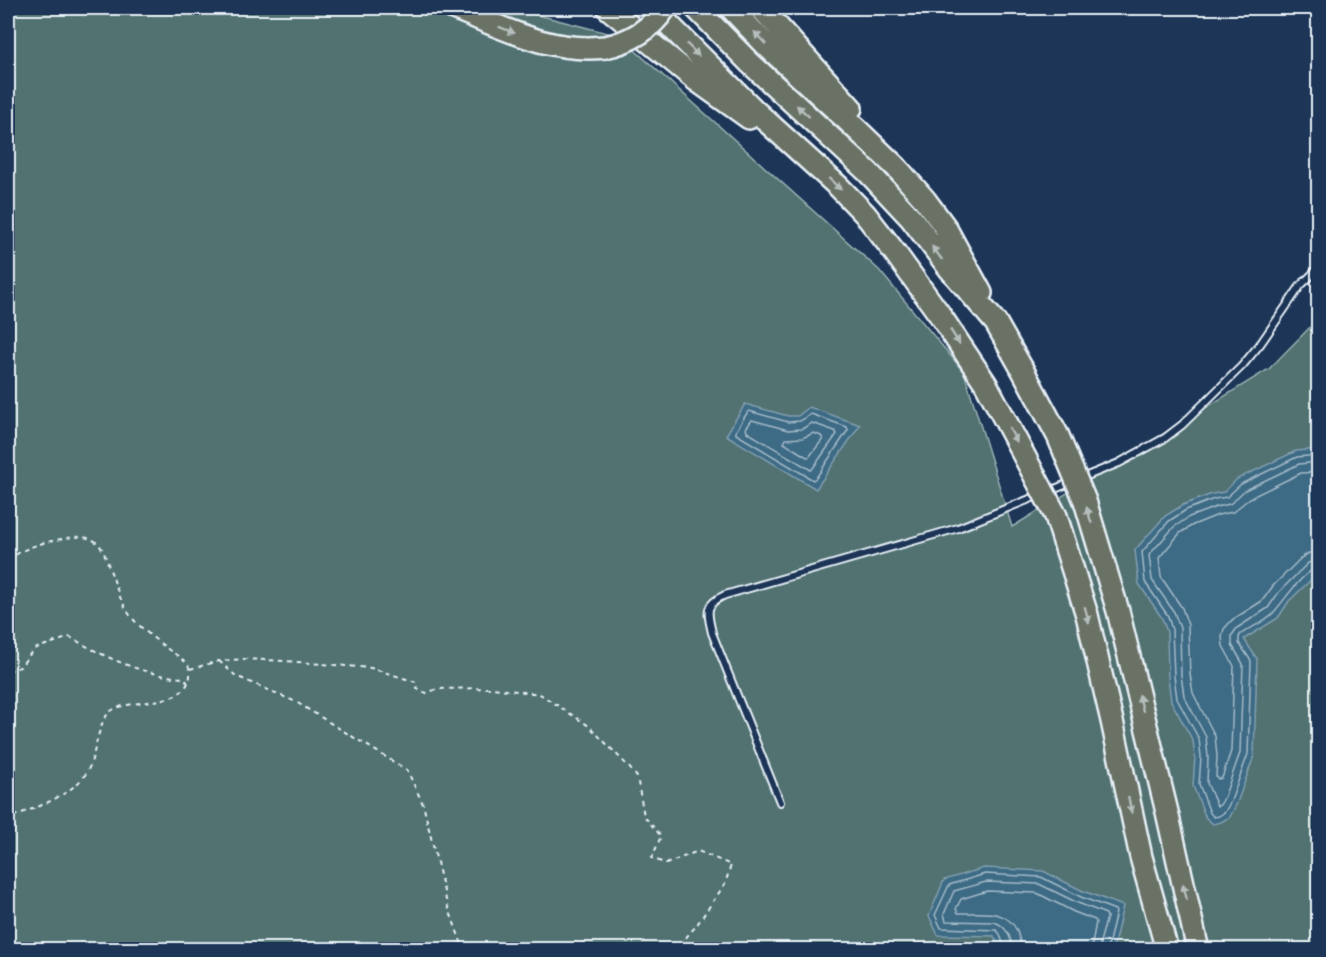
<svg xmlns="http://www.w3.org/2000/svg" width="1326" height="957" viewBox="0 0 1326 957" font-family="'Architects Daughter',sans-serif">
  <style>
    .green { fill: #517271; stroke: #9cb2b4; stroke-width: 1.5 }
    .water { fill: #3e6a84; stroke: #82a0b2; stroke-width: 1.5 }
    .lines { fill: none; stroke-linecap: round; stroke-linejoin: round }
    .shore { stroke: #a4bbca; stroke-width: 1.5 }
    .lane-casing { stroke: #e8f1f8; stroke-width: 10 }
    .highway-casing { stroke: #e8f1f8; stroke-width: 26 }
    .path { stroke: #e8f1f8; stroke-width: 2; stroke-dasharray: 4.5 4.5; stroke-linecap: butt }
    .lane { stroke: #1d3557; stroke-width: 6 }
    .highway { stroke: #6b7165; stroke-width: 21 }
    .highway-bridge-casing { stroke: #e8f1f8; stroke-width: 26; stroke-linecap: butt }
    .highway-bridge { stroke: #6b7165; stroke-width: 21 }
    .oneway { fill: #b6bebd }
  </style>
  <rect width="100%" height="100%" fill="#1d3557"/>
  <filter id="ink" filterUnits="userSpaceOnUse"><feTurbulence type="fractalNoise" baseFrequency=".0167" numOctaves="2"/><feDisplacementMap in="SourceGraphic" scale="12" xChannelSelector="R" yChannelSelector="G"/><feConvolveMatrix kernelMatrix="1 2 1 2 8 2 1 2 1" color-interpolation-filters="sRGB"/></filter>
  <g filter="url(#ink)">
    <path class="green" d="M15,8H511L619,36L879,270L964,372L1012,527L1269,369L1318,319V949H8V11Z"/>
    <path class="water" d="M745,404L788,416H798L809,407L860,425L816,489L726,435Z
      M1318,449V573L1289,601L1278,618L1244,639L1257,659L1254,756L1237,803L1230,817L1221,822L1213,824L1206,818L1193,786L1195,757L1193,741L1171,701L1168,677L1167,632L1162,618L1139,584L1135,550L1165,516L1183,505L1212,494L1224,492L1237,479L1296,451Z
      M984,868L1043,871L1083,891L1123,906L1113,949H1000L994,936L938,935L929,916L944,880Z"/>
    <g class="lines">
      <path class="shore" d="M749,411L788,422L800,421L811,414L847,427L848,430L816,478L813,480L736,434V431L747,413Z
        M752,420L788,430L802,429L812,423L835,431L837,434L813,468L811,470L747,432L746,428Z
        M814,433L821,436L823,439L809,457H807L784,443L786,439L802,438Z
        M1318,455L1297,457L1241,484L1227,497L1214,499L1186,510L1169,521L1142,552L1145,582L1168,616L1172,630L1174,676L1177,699L1199,739L1201,757L1199,784L1210,813L1214,817L1219,816L1225,812L1231,801L1248,754L1251,661L1239,643V637L1241,634C1252,627 1266,621 1274,612C1284,601 1304,570 1318,568
        M1318,462L1299,464L1245,490L1230,504L1216,507L1189,517L1174,527L1149,555L1152,580L1174,612L1180,628L1181,675L1184,696L1206,737L1208,757L1207,783L1217,806L1220,805L1224,798L1240,753L1243,664L1232,645V635L1237,628L1268,608L1279,592L1307,564L1312,561L1318,560
        M1318,472L1301,473L1250,498L1233,512L1218,515L1193,525L1180,533L1159,558L1161,577L1182,608L1188,625L1190,674L1193,693L1215,736L1217,756L1216,776L1218,779L1222,778L1231,751L1234,666L1223,646L1222,636L1224,629L1232,620L1262,601L1273,586L1301,558L1309,553L1318,551
        M1005,950L1000,934L996,930L941,928L935,915L949,885L985,874L1041,877L1081,897L1115,910L1116,912L1107,950
        M1012,950C1012,938 1006,925 994,922L946,921L944,914L954,891L986,882L1039,884L1078,903L1106,914L1107,917L1100,942V950
        M1021,950C1021,943 1019,937 1017,931C1006,907 979,914 958,913L956,909L961,899L987,891L1037,893L1074,912L1095,920L1096,922L1091,950"/>
      <g class="lane-casing">
        <path id="lane" d="M780,802L712,633C708,613 703,605 725,595L958,528L1119,463L1165,438L1182,425L1242,366L1261,343L1301,285L1318,269"/>
      </g>
      <g class="highway-casing">
        <path id="highway" d="M453,8C504,28 549,53 605,47
          M608,8L696,80L749,118
          M653,8L673,29L754,110L839,187L865,214L893,250L940,315L986,384
          M696,8L749,62L868,172L911,218L950,269L996,323L1021,367
          M731,8L768,47L847,120L897,168L925,200L945,227L981,293
          M761,8L851,108"/>
      </g>
      <path class="path" d="M8,560C23,548 43,542 62,539C72,537 84,535 93,540C105,546 107,564 112,575C117,590 123,608 134,620C144,631 157,641 169,650C175,654 182,658 187,664C190,667 190,672 190,676C185,709 131,697 111,711C98,720 96,754 88,770C75,795 33,809 8,818
        M219,661L236,676L296,702L407,770L423,804L447,904L464,950
        M190,669L219,661L244,659L285,661L371,668L416,682L417,688L426,693L437,689L492,688L540,694L589,726L628,766L637,777L644,816L661,836L652,858L666,864L698,851L731,865L725,884L696,926L675,950
        M8,671L20,667L34,649L70,637C104,657 145,676 185,678L188,684"/>
      <use href="#lane" class="lane"/>
      <use href="#highway" class="highway"/>
      <g class="highway-bridge-casing">
        <path id="highway-bridge" d="M605,47C630,42 651,29 665,8
          M1021,367L1058,436L1085,501L1118,611L1167,812L1198,950
          M986,384L1056,516L1087,615L1112,721L1141,857L1167,950"/>
      </g>
      <use href="#highway-bridge" class="highway-bridge"/>
    </g>
    <defs><path id="oneway-solid" d="M-6-.8H1V-3.2L6.5 0L1 3.2V.8H-6Z" transform="scale(1.5)"/></defs>
    <g class="oneway">
      <use href="#oneway-solid" transform="translate(507 30) rotate(22)"/>
      <use href="#oneway-solid" transform="translate(760 38) rotate(-133)"/>
      <use href="#oneway-solid" transform="translate(693 50) rotate(45)"/>
      <use href="#oneway-solid" transform="translate(803 111) rotate(-138)"/>
      <use href="#oneway-solid" transform="translate(835 184) rotate(43)"/>
      <use href="#oneway-solid" transform="translate(937 253) rotate(-127)"/>
      <use href="#oneway-solid" transform="translate(955 337) rotate(57)"/>
      <use href="#oneway-solid" transform="translate(1013 435) rotate(62)"/>
      <use href="#oneway-solid" transform="translate(1089 515) rotate(-107)"/>
      <use href="#oneway-solid" transform="translate(1087 615) rotate(75)"/>
      <use href="#oneway-solid" transform="translate(1141 703) rotate(-104)"/>
      <use href="#oneway-solid" transform="translate(1130 805) rotate(78)"/>
      <use href="#oneway-solid" transform="translate(1185 892) rotate(-103)"/>
    </g>
  </g>
  <rect width="1326" height="957" fill="none" stroke="#1d3557" stroke-width="30"/>
  <rect x="15" y="15" width="1296" height="927" fill="none" stroke="#e8f1f8" stroke-width="2" filter="url(#ink)"/>
</svg>
